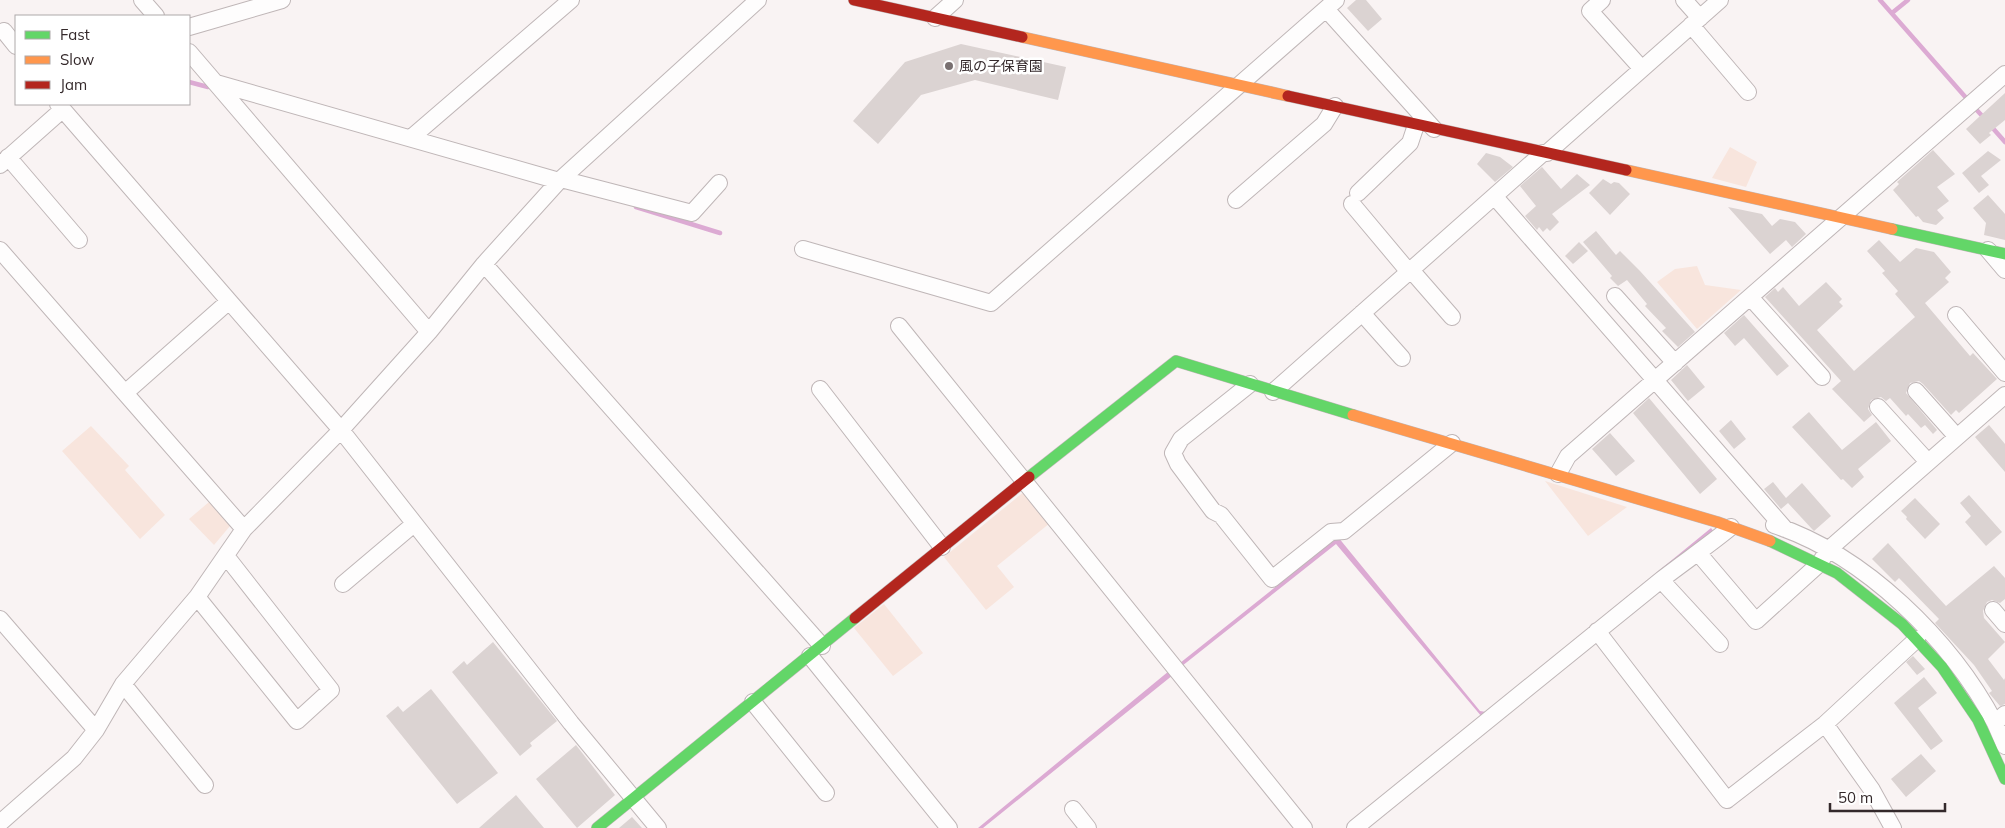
<svg xmlns="http://www.w3.org/2000/svg" width="2005" height="828" viewBox="0 0 2005 828" font-family="Mulish,'Noto Sans JP',sans-serif">
  <style>
    .green { fill: #f8e5dd }
    .water { fill: #dcaad3 }
    .lines { fill: none; stroke-linecap: round; stroke-linejoin: round }
    .stream { stroke: #dcaad3; stroke-width: 4.5 }
    .building { fill: #dbd3d2 }
    .street-casing { stroke: #bfb6b7; stroke-width: 18 }
    .fast-casing { stroke: #bfb6b7; stroke-width: 12 }
    .slow-casing { stroke: #bfb6b7; stroke-width: 12 }
    .jam-casing { stroke: #bfb6b7; stroke-width: 12 }
    .street { stroke: #fefdfd; stroke-width: 16 }
    .fast { stroke: #63d668; stroke-width: 11 }
    .slow { stroke: #ff974d; stroke-width: 11 }
    .jam { stroke: #b3261e; stroke-width: 11 }
    .poi-dot { fill: #797071; stroke: #fff; stroke-width: 2 }
    .labels { text-anchor: middle; dominant-baseline: central; stroke-width: 5; stroke-linejoin: round; paint-order: stroke }
    .poi-label { font-size: 14px; fill: #34292b; stroke: #fff; text-anchor: start }
  </style>
  <rect width="100%" height="100%" fill="#f9f3f3"/>
  <path class="green" d="M1730,147L1757,162L1746,187L1712,178Z
    M1697,266L1705,285L1741,290L1697,329L1657,282L1675,269Z
    M91,426L129,466L125,470L165,515L140,539L62,451Z
    M1545,481L1627,507L1588,536Z
    M1025,491L1050,523L997,566L1014,587L986,610L944,557Z
    M209,502L230,526L214,545L189,519Z
    M884,604L923,653L893,676L854,628Z"/>
  <path class="water" d="M1711,528L1714,532L1482,717L1336,544L1182,666L1180,663L1338,537L1480,711L1486,712Z
    M1169,671L1173,675L983,828H978Z"/>
  <g class="lines">
    <path class="stream" d="M1880,0L1968,100
      M1892,13L1908,0
      M189,82L208,87
      M1973,106L1985,119
      M1990,125L2005,142
      M636,207L720,233"/>
  </g>
  <path class="building" d="M1356,0H1366L1382,19L1368,31L1347,8Z
    M961,44L1066,67L1058,100L975,80L921,95L878,144L853,121L905,62Z
    M2005,93V120L1989,133L1991,135L1980,144L1966,129Z
    M1933,150L1955,174L1937,187L1949,201L1937,210L1944,218L1936,225L1923,222L1918,216L1916,217L1893,190L1899,184L1897,182Z
    M1988,151L2001,160L1981,176L1989,185L1979,193L1962,173Z
    M1486,153L1500,157L1513,167L1495,182L1477,164Z
    M1542,167L1561,189L1577,174L1590,185L1552,214L1559,222L1550,231L1547,228L1543,232L1539,227L1537,230L1525,216L1536,206L1520,186Z
    M1603,179L1611,184L1614,182L1619,183L1630,194L1610,215L1589,193Z
    M1988,195L2005,214V240L1984,235L1986,223L1973,208Z
    M1728,207L1762,214L1772,226L1780,219L1795,222L1806,234L1792,247L1786,240L1770,254Z
    M1596,231L1616,255L1620,251L1640,271L1695,332L1678,347L1662,331L1666,328L1645,306L1647,304L1627,280L1618,286L1610,278L1612,276L1583,242Z
    M1879,240L1900,262L1916,248L1934,252L1951,272L1945,278L1949,282L1925,303L1970,356L1973,353L1997,379L1959,413L1956,410L1951,415L1923,384L1919,381L1910,383L1906,393L1937,430L1933,434L1925,425L1921,428L1908,414L1906,416L1890,398L1886,401L1881,397L1871,400L1868,409L1872,415L1864,422L1832,389L1841,381L1765,297L1775,288L1778,292L1783,287L1799,306L1826,282L1842,299L1839,302L1843,306L1817,330L1854,371L1915,317L1895,294L1898,291L1882,273L1885,271L1867,251Z
    M1579,242L1588,251L1573,264L1565,256Z
    M1744,315L1789,366L1777,376L1744,338L1735,346L1724,333Z
    M1687,365L1705,387L1688,401L1671,380Z
    M1649,398L1717,479L1700,494L1633,413Z
    M1809,412L1842,450L1876,422L1891,441L1858,469L1864,477L1852,488L1843,479L1841,480L1792,427Z
    M1731,420L1746,439L1734,449L1719,431Z
    M1989,425L2005,444V472L1975,437Z
    M1610,433L1635,461L1616,476L1592,449Z
    M1773,482L1786,498L1802,483L1831,516L1814,531L1812,529L1788,503L1781,509L1764,489Z
    M1969,495L2002,532L1986,546L1965,522L1971,516L1960,503Z
    M1915,498L1940,524L1925,539L1906,519L1907,517L1901,511Z
    M1888,543L1946,606L1994,566L2005,578V599L2000,603L1992,600L1987,602L1983,611L1984,618L2005,642L1988,659L2004,680L2005,678V704L2000,706L1989,693L1992,691L1974,665L1935,623L1939,619L1899,578L1895,582L1872,559Z
    M493,642L557,721L530,743L532,746L520,756L452,672L464,661L467,665Z
    M1913,656L1925,669L1917,675L1906,662Z
    M1924,677L1937,693L1918,708L1943,741L1931,750L1894,703Z
    M431,689L498,773L457,804L386,716L398,706L403,712Z
    M576,745L615,795L577,828L536,779Z
    M1921,754L1936,771L1906,797L1891,779Z
    M516,795L544,828H479Z
    M632,817L642,828H619Z"/>
  <g class="lines">
    <g class="street-casing">
      <path id="street" d="M142,0L156,16
        M1602,0L1590,11L1642,69
        M1684,0L1700,18
        M1326,9L1434,129
        M935,18L955,0
        M1691,25L1748,92
        M189,27L282,0
        M4,31L16,46
        M189,52L429,332
        M216,83L559,181
        M58,104L341,430L571,723L658,828
        M412,137L571,0
        M1547,153L1720,0
        M8,157L79,240
        M0,165L62,110
        M561,179L692,213L719,183
        M1358,193L1410,143L1416,125
        M1495,197L1785,529
        M1236,200L1324,124L1335,106
        M1352,204L1409,272
        M803,249L991,303L1336,0
        M0,250L125,393
        M1988,250L2005,270
        M484,264L822,646
        M1411,270L1452,317
        M1615,296L1675,363
        M1750,297L1822,377
        M228,302L125,393L244,529
        M1362,313L1402,358
        M1956,315L2005,373
        M899,326L1304,828
        M1250,384L1181,439L1173,453L1178,464L1213,511L1221,515L1272,579L1331,532L1344,531L1452,443
        M820,389L942,547
        M1916,391L1957,437
        M1273,392L1543,153
        M1878,407L1928,462
        M1558,474L1568,456L2005,74
        M1774,525C1865,555 1951,640 1995,723L2005,714
        M1699,554L1756,621L1819,564L1828,550L2005,395
        M1661,580L1720,644
        M343,584L414,524
        M197,597L297,721L331,690L226,556
        M1993,610L2005,624
        M0,619L96,730
        M1597,631L1727,800L1825,724L1917,639
        M810,656L949,828
        M123,684L205,785
        M753,702L826,793
        M1995,723L2005,746
        M1825,724L1872,790L1893,828
        M1073,809L1088,828
        M0,823L74,758L96,730L123,684L197,597L244,529L341,430L429,332L484,264L559,181L758,0
        M1355,828L1661,580C1684,562 1708,546 1731,527"/>
    </g>
    <g class="fast-casing">
      <path id="fast" d="M1892,229L2005,254
        M1029,477L1176,361L1353,415
        M1770,541L1837,573L1902,624L1942,667L1978,720L2005,779
        M597,828L855,618"/>
    </g>
    <g class="slow-casing">
      <path id="slow" d="M1022,37L1288,96
        M1626,170L1892,229
        M1353,415L1717,522L1770,541"/>
    </g>
    <g class="jam-casing">
      <path id="jam" d="M854,0L1022,37
        M1288,96L1626,170
        M855,618L1029,477"/>
    </g>
    <use href="#street" class="street"/>
    <use href="#fast" class="fast"/>
    <use href="#slow" class="slow"/>
    <use href="#jam" class="jam"/>
  </g>
  <circle class="poi-dot" cx="949" cy="66" r="5"/>
  <g class="labels">
    <g class="poi-label">
      <text x="959" y="66">風の子保育園</text>
    </g>
  </g>
  <rect x="15" y="15" width="175" height="90" fill="#ffffff" stroke="#aea9aa"/>
  <rect x="25" y="31" width="25" height="8" fill="#63d668" stroke="#aea9aa"/>
  <text x="60" y="40" font-size="15" fill="#34292b">Fast</text>
  <rect x="25" y="56" width="25" height="8" fill="#ff974d" stroke="#aea9aa"/>
  <text x="60" y="65" font-size="15" fill="#34292b">Slow</text>
  <rect x="25" y="81" width="25" height="8" fill="#b3261e" stroke="#aea9aa"/>
  <text x="60" y="90" font-size="15" fill="#34292b">Jam</text>
  <path d="M1830 803v8h115v-8" fill="none" stroke="#34292b" stroke-width="2.5"/>
  <text x="1838" y="803" font-size="15" fill="#34292b" stroke="#ffffff" stroke-width="4" paint-order="stroke">50 m</text>
</svg>
